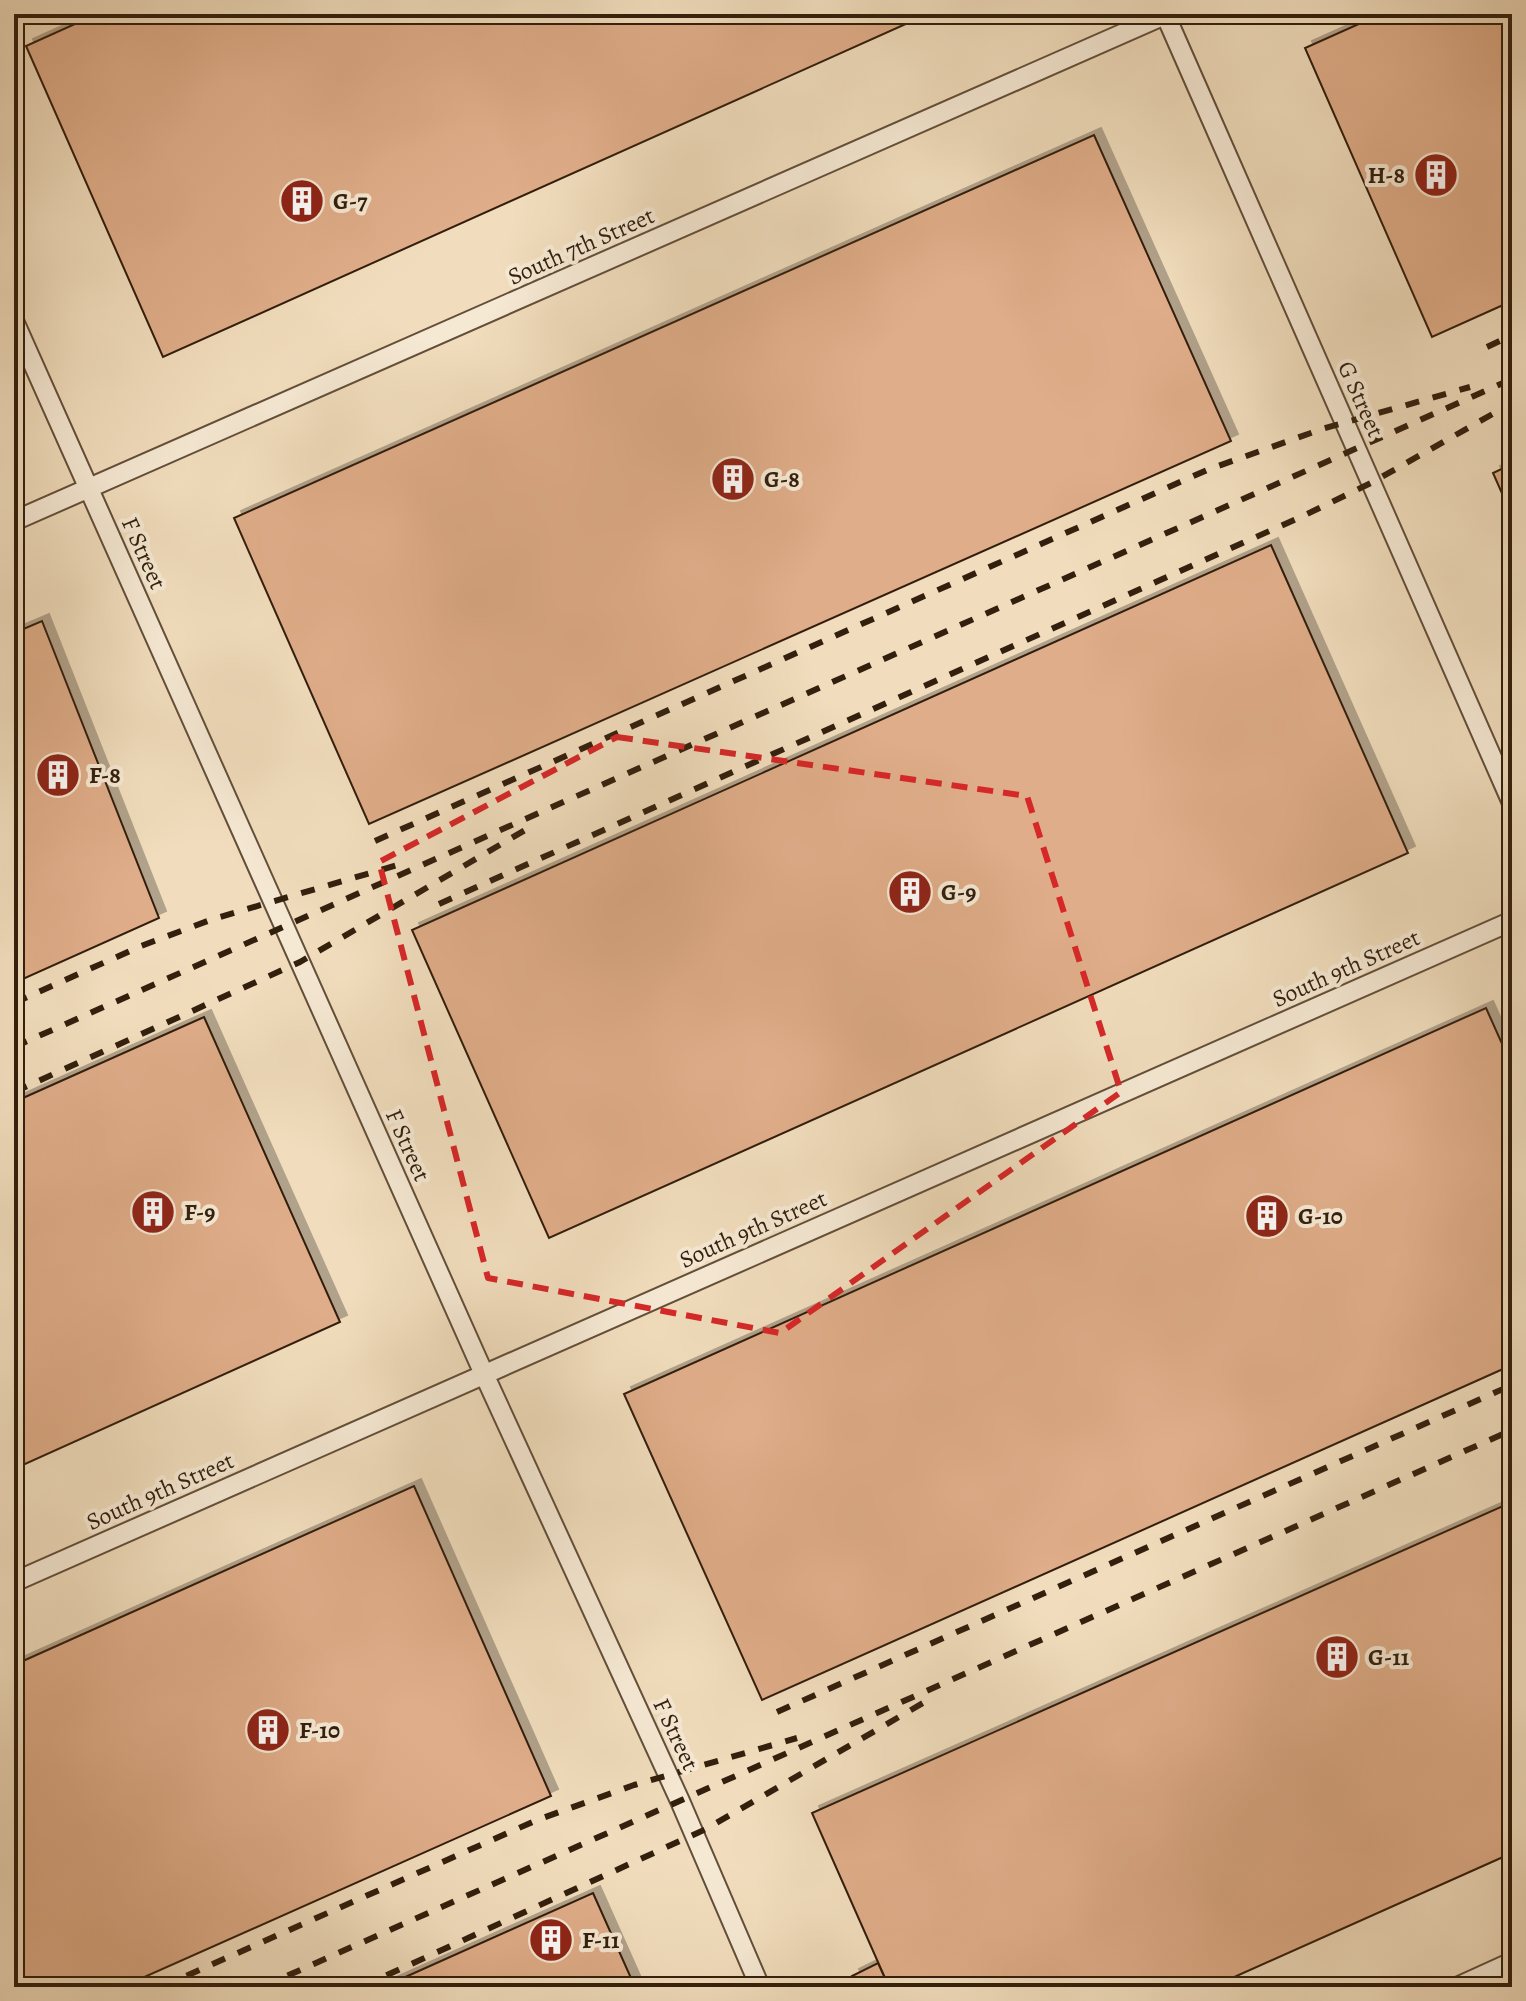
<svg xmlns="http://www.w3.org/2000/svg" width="1526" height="2001" viewBox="0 0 1526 2001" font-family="Alegreya,serif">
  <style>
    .building { fill: #dfad89; stroke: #321f0d; stroke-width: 2; filter: url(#shadow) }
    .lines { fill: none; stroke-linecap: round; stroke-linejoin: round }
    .service-casing { stroke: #624e39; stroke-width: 22 }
    .service { stroke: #f6e9d4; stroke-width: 18 }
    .rail { stroke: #321f0d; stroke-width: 6; stroke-dasharray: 14 14; stroke-linecap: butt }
    .marked { fill: none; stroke: #d62828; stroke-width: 6; stroke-dasharray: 16 10; stroke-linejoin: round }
    .labels { text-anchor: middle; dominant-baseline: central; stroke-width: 8; stroke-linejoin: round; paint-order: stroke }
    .poi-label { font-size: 24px; font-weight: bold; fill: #321f0d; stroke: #f6e9d4; text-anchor: start }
    .street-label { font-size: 24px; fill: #321f0d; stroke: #f6e9d4 }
  </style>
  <defs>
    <filter id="shadow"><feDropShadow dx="7" dy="-7" stdDeviation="0" flood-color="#0004"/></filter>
  </defs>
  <rect width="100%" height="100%" fill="#f1ddbd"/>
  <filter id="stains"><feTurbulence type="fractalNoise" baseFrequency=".0025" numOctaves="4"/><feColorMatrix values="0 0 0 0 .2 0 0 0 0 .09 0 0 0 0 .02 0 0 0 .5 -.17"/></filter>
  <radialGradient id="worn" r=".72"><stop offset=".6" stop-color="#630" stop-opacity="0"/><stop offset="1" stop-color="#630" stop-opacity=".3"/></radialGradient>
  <path class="building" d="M97,14H928L163,357L26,46Z
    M1381,14H1512V301L1432,337L1305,48Z
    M1094,135L1231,441L369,824L234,518Z
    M1512,464V516L1493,473Z
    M1271,545L1408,853L549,1238L412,930Z
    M42,621L159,918L14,983V633Z
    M1486,1008L1512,1066V1365L762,1700L624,1394Z
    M204,1017L340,1322L14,1469V1102Z
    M414,1486L551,1796L122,1987H14V1665Z
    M1512,1502V1853L1212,1987H889L812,1813Z
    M593,1893L635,1987H383Z
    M878,1963L889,1987H857L852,1976Z"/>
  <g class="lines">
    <g class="service-casing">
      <path id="service" d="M1165,14L1512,803
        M14,321L484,1374L680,1801L760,1987
        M14,521L1167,14
        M14,1582L1512,921
        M1457,1987L1512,1962"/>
    </g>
    <use href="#service" class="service"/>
    <path class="rail" d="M14,28L36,14
      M1487,347L1512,335
      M375,841L1207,470L1322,429L1470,387
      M439,904L1305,515L1371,483L1512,403
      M14,1003L141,946L213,919L401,864
      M14,1047L1512,379
      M14,1092L300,962L532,826
      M777,1712L1512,1385
      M161,1987L537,1820L634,1785L797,1738
      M262,1987L1512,1430
      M361,1987L706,1829L923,1703"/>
  </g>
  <path class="marked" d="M617,737L1027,796L1121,1092L780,1333L488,1278L379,862Z"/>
  <defs>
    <g id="building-disc" transform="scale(2.3)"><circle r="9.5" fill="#8f2418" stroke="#f6e9d4"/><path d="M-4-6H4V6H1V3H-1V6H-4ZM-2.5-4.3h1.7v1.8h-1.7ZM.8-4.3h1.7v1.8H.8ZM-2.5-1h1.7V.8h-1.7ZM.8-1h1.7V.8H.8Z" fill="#fff"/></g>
  </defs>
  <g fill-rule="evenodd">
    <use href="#building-disc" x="1436" y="175"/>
    <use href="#building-disc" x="302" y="201"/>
    <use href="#building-disc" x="733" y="479"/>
    <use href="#building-disc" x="58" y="775"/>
    <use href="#building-disc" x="910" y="892"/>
    <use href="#building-disc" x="153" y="1212"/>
    <use href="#building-disc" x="1267" y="1216"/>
    <use href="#building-disc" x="1337" y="1657"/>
    <use href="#building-disc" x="268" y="1730"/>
    <use href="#building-disc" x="551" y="1940"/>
  </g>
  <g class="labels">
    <g class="poi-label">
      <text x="1405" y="175" text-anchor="end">H-8</text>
      <text x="333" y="201">G-7</text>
      <text x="764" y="479">G-8</text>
      <text x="89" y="775">F-8</text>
      <text x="941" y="892">G-9</text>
      <text x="184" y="1212">F-9</text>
      <text x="1298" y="1216">G-10</text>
      <text x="1368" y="1657">G-11</text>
      <text x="299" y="1730">F-10</text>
      <text x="582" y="1940">F-11</text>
    </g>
    <g class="street-label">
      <text transform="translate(581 246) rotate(-24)">South 7th Street</text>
      <text transform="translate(1361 399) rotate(66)">G Street</text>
      <text transform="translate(144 553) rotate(66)">F Street</text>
      <text transform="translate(1346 968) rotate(-24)">South 9th Street</text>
      <text transform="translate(408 1145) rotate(66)">F Street</text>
      <text transform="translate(753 1229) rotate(-24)">South 9th Street</text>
      <text transform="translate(160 1491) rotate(-24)">South 9th Street</text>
      <text transform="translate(676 1734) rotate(65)">F Street</text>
    </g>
  </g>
  <rect width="1526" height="2001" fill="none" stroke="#f1ddbd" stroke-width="48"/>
  <rect x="16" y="16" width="1494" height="1969" fill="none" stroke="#321f0d" stroke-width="4"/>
  <rect x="24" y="24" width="1478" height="1953" fill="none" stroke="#321f0d" stroke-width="2"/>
  <rect width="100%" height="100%" filter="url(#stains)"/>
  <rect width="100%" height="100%" fill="url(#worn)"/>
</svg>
